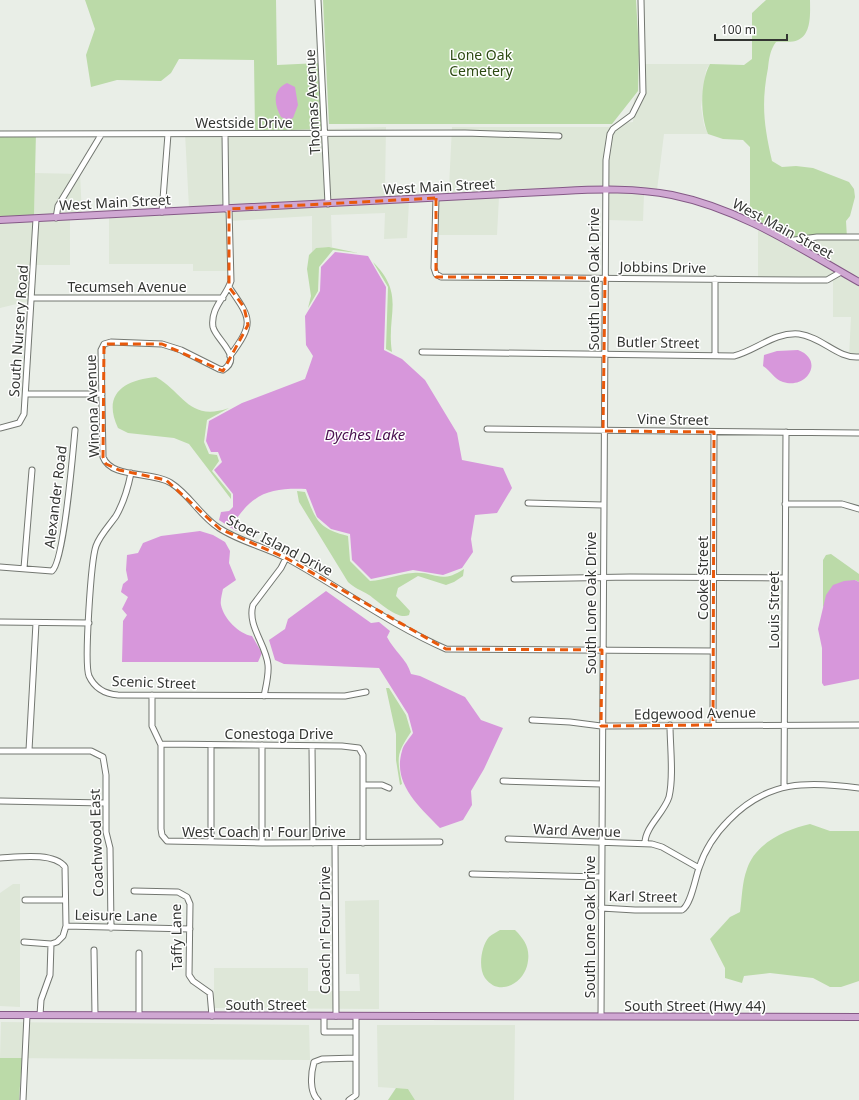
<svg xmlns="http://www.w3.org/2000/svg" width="859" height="1100" viewBox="0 0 859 1100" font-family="'Noto Sans',sans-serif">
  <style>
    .built { fill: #dee7d8 }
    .green { fill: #bbdaa8 }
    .water { fill: #d797db }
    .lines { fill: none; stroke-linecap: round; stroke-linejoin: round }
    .minor-casing { stroke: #737771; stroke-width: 7 }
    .major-casing { stroke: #845986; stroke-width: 8 }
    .minor { stroke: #fff; stroke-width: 5 }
    .major { stroke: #cfa7d2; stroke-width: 6 }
    .marked { fill: none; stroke: #e8590c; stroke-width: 3; stroke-dasharray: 8 5; stroke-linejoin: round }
    .labels { text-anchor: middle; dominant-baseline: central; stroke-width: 3; stroke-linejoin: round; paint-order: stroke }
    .park-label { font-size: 14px; fill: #2c4a12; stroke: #fff }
    .street-label { font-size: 14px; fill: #333532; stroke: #fff }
    .water-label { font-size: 15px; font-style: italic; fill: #49104f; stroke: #fff }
  </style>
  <rect width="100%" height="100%" fill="#e9eee7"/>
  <path class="built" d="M640,64H710L706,70L701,107L704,125L708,134H664L657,190L603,186L440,195L449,187L452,127H612L615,124L633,122L634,99L640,92Z
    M386,127L385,190L405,197L330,201L328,129Z
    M323,129L326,201L189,208L185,133Z
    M35,173L80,174L82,214L34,216Z
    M608,192L644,194L643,221L608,220Z
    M499,197L497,235H435L434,201Z
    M409,202L407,238L384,239L385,213L331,215L332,247L316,248L312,252V216L230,221L229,271H193V264H109V218Z
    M70,220V265H32L29,301L0,308V224Z
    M758,230L781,241L859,285V357H849L851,317H833V280L758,277Z
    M859,238V279L792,241L847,238Z
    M13,884H20V1007L0,1006V893Z
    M379,900V1009L214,1008V968H308V991H360L359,974H346L345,901Z
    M1,1022L309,1025L310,1060L0,1058Z
    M377,1025H515L514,1100H415L408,1089L378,1087Z"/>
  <path class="green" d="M85,0H276L277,65L319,63L322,129L255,131L254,60L179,59L171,73L161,81L117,80L91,87L86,55L95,29Z
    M323,0H636L639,51L638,91L612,124H329Z
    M766,0H810C810,12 812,34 798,40C792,43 782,41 776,42C770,50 769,59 768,68C761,104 764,126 772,161L782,167L796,166L813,168L849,182L854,189L855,197L850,216L846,221L847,238L792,240L750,218V147L743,140L723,139L708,134C700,115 700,82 710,64L744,65L752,59V13Z
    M36,132L34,216L0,218V133Z
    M329,247L358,253L333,250L319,267L318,291L308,308L311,296L307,269L309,255L316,248Z
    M373,262C406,295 386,314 392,352L386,349L388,287Z
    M156,377C184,393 189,422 229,408L207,420L204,442L209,454L217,455L219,461L212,471L231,494V499L189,444L174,438L128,433L118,428C102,394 124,380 156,377Z
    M297,491L305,492C316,520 317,528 348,536L350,561L370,581C385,580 399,574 413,573C435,571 440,585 464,569L463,576L454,582L446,585L418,576L398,588L396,596L410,611L409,615C398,621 378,601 369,595C361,590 354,588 348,582L299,502Z
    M831,554L859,574V582L855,580L823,607V560L826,555Z
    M386,688H389L406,715L411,732C396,754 397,758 402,784L400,785L396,760V734Z
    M810,824L830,831H859V981L841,987H830L813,978L770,973L744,976L742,983L725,978V968L710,939L730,917L740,912C742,898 742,882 747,869C755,843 787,829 810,824Z
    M500,930H515C526,941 531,950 527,966C522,984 499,997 485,978C478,968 481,946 489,937C492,934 497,932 500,930Z
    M0,1022V1058H22L19,1100H0Z
    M396,1088L408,1089L415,1100H388Z"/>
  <path class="water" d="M287,83L295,87L298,105L293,118L288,120L281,117C274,104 272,90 287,83Z
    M335,252L368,256L386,287L384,350L402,359L425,380L457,433L462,460L503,468L512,488L497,513L475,515L471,539L473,552L462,568L443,575L413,570L371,579L352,560L350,534L331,529L317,517L306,489C275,488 256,491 237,518L240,527L236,531L219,520L221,512L229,511L233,507V494L214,470L222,462L218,452H211L206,441L209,421L242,403L305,379L313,356L306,345L305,316L320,291L321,267Z
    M798,350C825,360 807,390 783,382C774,379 771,371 763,366L764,355L777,351Z
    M200,531L213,535L225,542L230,551L229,563L236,580L223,589C222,594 220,601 221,605C224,619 239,634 252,636L262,653L258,662H122L123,621L127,615L122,609L128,597L121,592L123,584L128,580L126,570L127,555L138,553L143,543L161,536Z
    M855,580L859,582V679L824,686L822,683V648L818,629L826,595L833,585L844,581Z
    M326,591L371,623L379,622L390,631L387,637C394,651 407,659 411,674L420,676L465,697L481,720L503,728L484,769L471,791L472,805L463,820L440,828C420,807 392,784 402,751C403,745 410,738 413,733L408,714L379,668L284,664L275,660L269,640L285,629L288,619Z"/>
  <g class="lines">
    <g class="minor-casing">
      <path id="minor" d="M318,0L328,204
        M0,134L465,133L559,136
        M225,134L226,209
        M436,198L434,268L436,274L441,277L799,280H827L841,272
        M229,209L231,281C226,297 210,308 213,327C216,340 244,357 223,370L219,369L181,350L162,344L111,342L104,344L101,350L103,457C111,479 153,471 171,483C190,495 200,516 219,528C240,542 266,547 288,559C341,588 391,625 446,649L713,651
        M162,212L168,134
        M56,218L58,206L101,135
        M787,241L817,237H859
        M229,287C251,319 255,322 230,356
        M32,298H223
        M422,352L734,356C757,350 774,332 799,334C822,337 838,359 859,357
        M715,355V279
        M26,394H102
        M0,428L19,423L24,414L36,219
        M487,429L859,433
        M131,473C128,488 124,502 116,516C109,526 100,535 96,546C91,560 84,664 89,676C95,689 105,694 118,695L345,696L366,692
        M528,503L603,505
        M785,504H842L859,509
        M0,567L52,571C64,562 73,451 75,430
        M24,568L32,470
        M514,579L630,577L785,578
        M0,622L89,623
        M152,695V726L161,745V829L162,835L167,841L262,843L440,842
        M264,696C266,686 269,675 268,665C266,644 247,626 253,605L281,568L286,558
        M532,720L570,722L601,726L859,725
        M713,725L714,432
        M161,744L342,746L359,748L363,755V843
        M211,745V842
        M262,745V843
        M312,746L313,843
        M29,750L36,623
        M0,751H91L103,757L106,775V832L110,848L111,928
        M503,781L601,784
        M363,785H382L389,788
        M784,787L786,432
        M0,801L105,803
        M508,839L652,844L662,847L699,868
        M335,843L336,1016
        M645,843C645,827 664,813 669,797C674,776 670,747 670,725
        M0,858C18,857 54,852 65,867L66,926L63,936L57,942L51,944L24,942
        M472,874L601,877
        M134,891L178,892L187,897L190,904L189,975L193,981L210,993L212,1016
        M25,900H65
        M601,908L635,910H682C691,905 695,879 699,868C705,849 715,834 729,820C768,780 808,781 859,788
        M66,926L190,929
        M94,950L95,1015
        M40,1015L41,1000L50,975L51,944
        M139,1015V953
        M324,1016V1032H356
        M601,1016L606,160L610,134L613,129L632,115L643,93L641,0
        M23,1100L27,1015
        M318,1100C309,1092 311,1073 314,1062L322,1059L356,1058
        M349,1100L356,1095V1016"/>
    </g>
    <g class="major-casing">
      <path id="major" d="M0,220L563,191C599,189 636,188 672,195C741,209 799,248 859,282
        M0,1015L859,1017"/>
    </g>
    <use href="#minor" class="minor"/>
    <use href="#major" class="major"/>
  </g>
  <path class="marked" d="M436,198V277L605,278L603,431L714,432L713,725L601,726L602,650L446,649L286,558L220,529L166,480L119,470L106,464L103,457L104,344H162L223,371L248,325L244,307L229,287V209Z"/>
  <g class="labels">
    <g class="park-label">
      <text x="481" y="54">Lone Oak<tspan x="481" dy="16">Cemetery</tspan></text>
    </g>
    <g class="street-label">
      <text transform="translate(312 102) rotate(-93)">Thomas Avenue</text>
      <text x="244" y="122">Westside Drive</text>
      <text transform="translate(439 186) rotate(-3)">West Main Street</text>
      <text transform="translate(115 202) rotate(-3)">West Main Street</text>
      <text transform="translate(783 228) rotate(28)">West Main Street</text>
      <text transform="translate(663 267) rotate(1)">Jobbins Drive</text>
      <text transform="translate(593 279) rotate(-90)">South Lone Oak Drive</text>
      <text x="127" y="286">Tecumseh Avenue</text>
      <text transform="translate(18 331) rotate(-86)">South Nursery Road</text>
      <text transform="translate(658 342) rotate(1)">Butler Street</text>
      <text transform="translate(92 406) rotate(-92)">Winona Avenue</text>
      <text transform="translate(673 419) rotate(1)">Vine Street</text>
      <text transform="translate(55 497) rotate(-83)">Alexander Road</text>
      <text transform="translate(280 545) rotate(27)">Stoer Island Drive</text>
      <text transform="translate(702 578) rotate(-90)">Cooke Street</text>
      <text transform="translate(590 603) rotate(-90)">South Lone Oak Drive</text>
      <text transform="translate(773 610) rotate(-90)">Louis Street</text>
      <text transform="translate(154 682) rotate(2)">Scenic Street</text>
      <text transform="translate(695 713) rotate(-1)">Edgewood Avenue</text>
      <text x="279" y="733">Conestoga Drive</text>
      <text transform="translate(577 830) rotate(2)">Ward Avenue</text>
      <text x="264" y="831">West Coach n' Four Drive</text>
      <text transform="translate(96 843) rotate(-92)">Coachwood East</text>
      <text transform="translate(643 896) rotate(1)">Karl Street</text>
      <text transform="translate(116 915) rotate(1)">Leisure Lane</text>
      <text transform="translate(589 927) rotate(-90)">South Lone Oak Drive</text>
      <text transform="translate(324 930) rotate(-90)">Coach n' Four Drive</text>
      <text transform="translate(176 937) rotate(-91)">Taffy Lane</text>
      <text x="266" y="1004">South Street</text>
      <text x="695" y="1005">South Street (Hwy 44)</text>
    </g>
    <g class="water-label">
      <text x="365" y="434">Dyches Lake</text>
    </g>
  </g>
  <path d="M715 34v6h72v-6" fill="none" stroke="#333532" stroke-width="2"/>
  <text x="721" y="34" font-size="12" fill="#333532" stroke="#ffffff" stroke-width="3" paint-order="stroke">100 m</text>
</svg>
